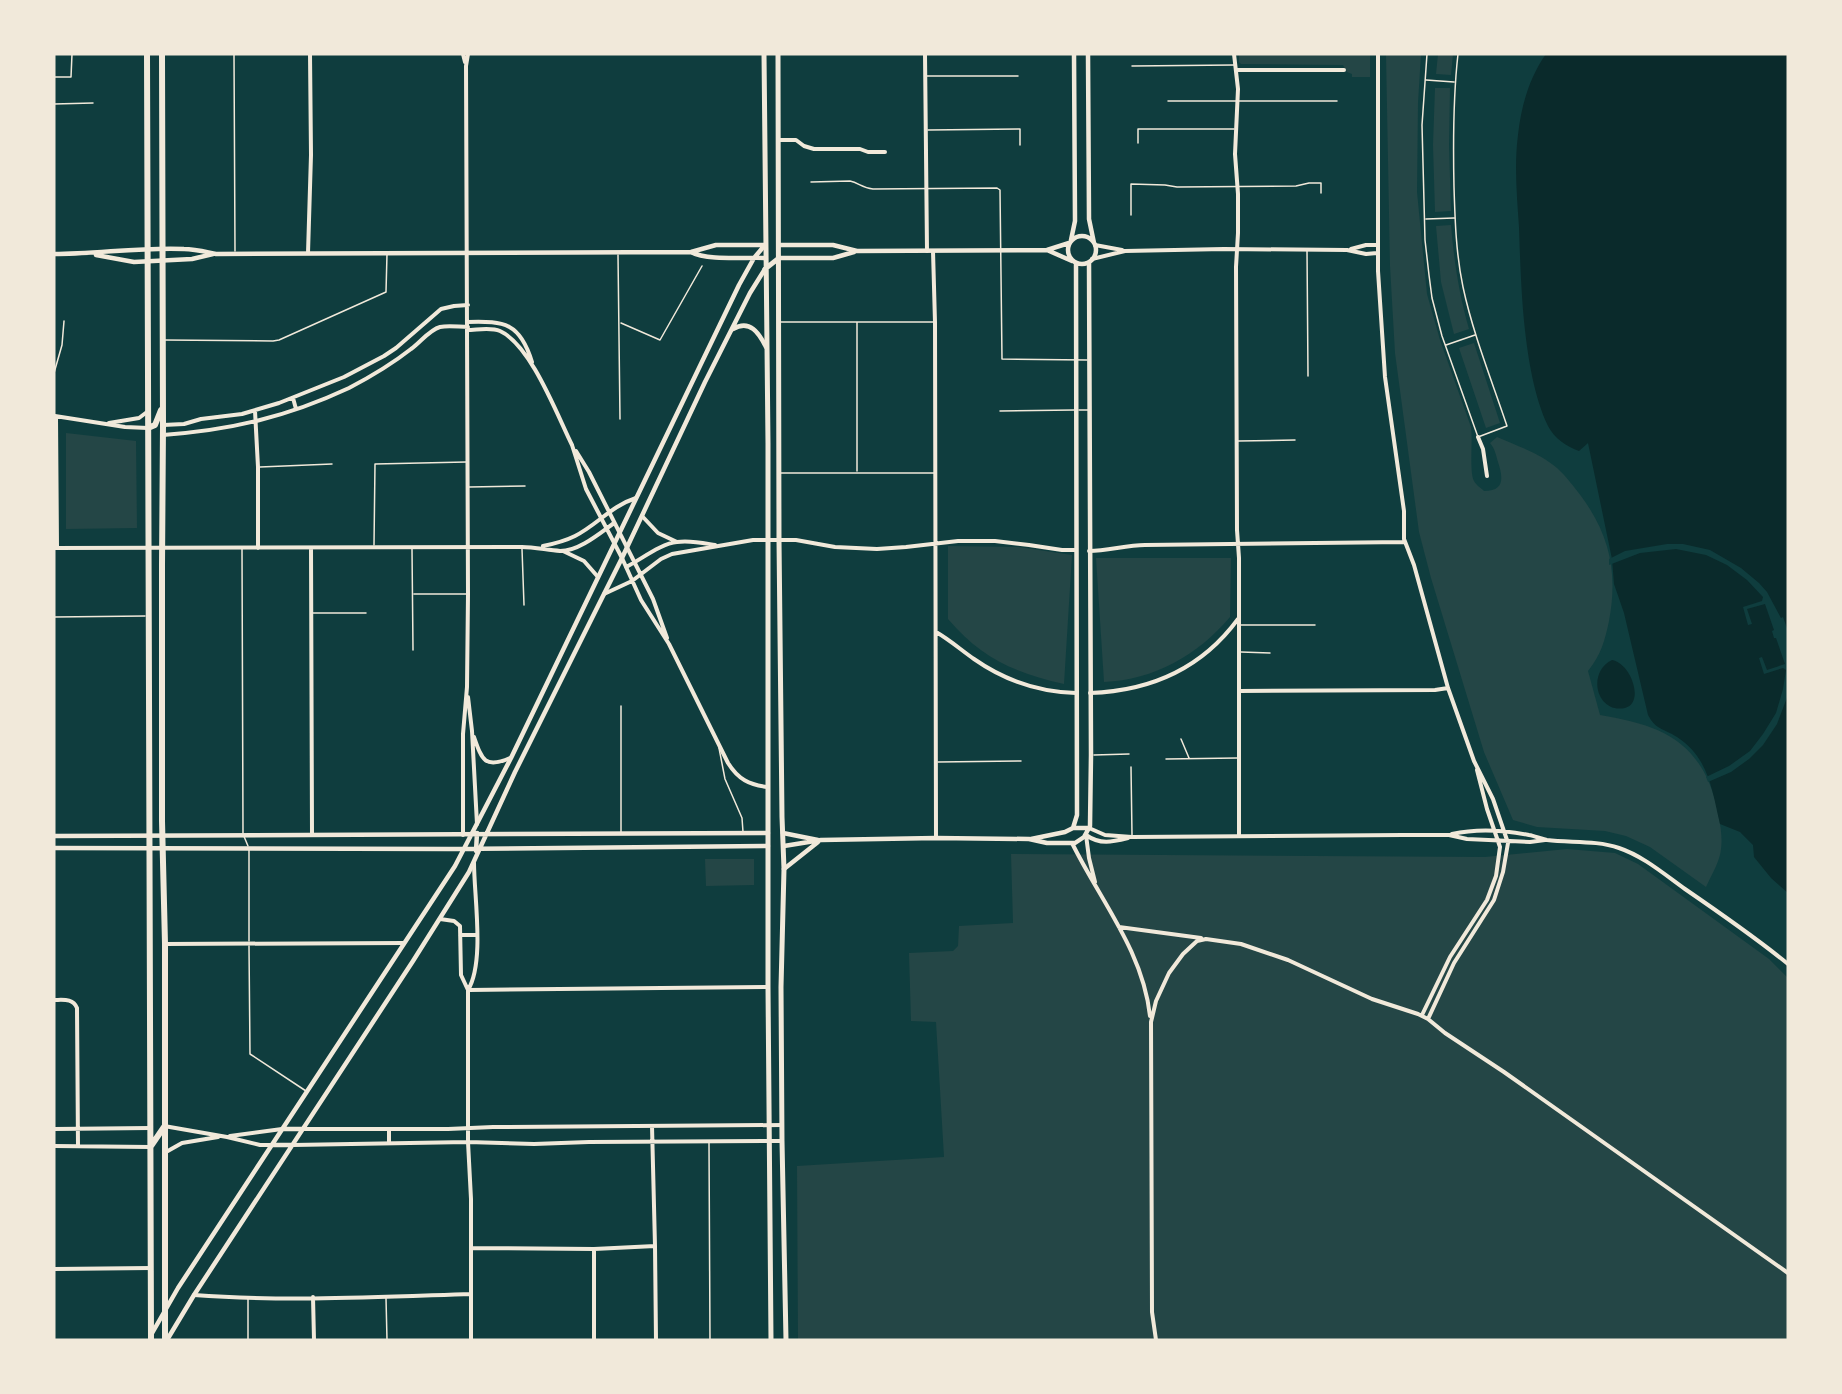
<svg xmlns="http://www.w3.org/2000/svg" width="1842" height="1394" viewBox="0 0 1842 1394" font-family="Montserrat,sans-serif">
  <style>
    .green { fill: #244646 }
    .water { fill: #0a2a2b }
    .pier { fill: #0f3d3e }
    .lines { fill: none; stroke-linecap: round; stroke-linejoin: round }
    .service { stroke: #f1e9da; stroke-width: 1.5 }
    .minor { stroke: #f1e9da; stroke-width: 4 }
    .tertiary { stroke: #f1e9da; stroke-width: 4.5 }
    .secondary { stroke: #f1e9da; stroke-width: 5 }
    .trunk { stroke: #f1e9da; stroke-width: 6 }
  </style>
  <rect width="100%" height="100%" fill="#0f3d3e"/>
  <path class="green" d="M1239,54H1370V77H1352V74L1347,72L1343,65L1241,64L1239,62Z
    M1386,54H1421L1418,103L1417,192L1427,294L1440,340L1471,427C1473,440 1469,471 1474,481C1476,485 1481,488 1484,491C1505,491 1503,477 1498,462C1496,455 1495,449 1490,443L1497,437C1517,446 1540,453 1557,468C1566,476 1574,487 1581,496C1610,535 1618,574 1609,621C1605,640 1601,655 1588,671L1600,715C1660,725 1699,740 1716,803C1719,818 1723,834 1721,849C1720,861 1711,876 1706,887L1650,847L1626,836L1605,831L1537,827L1513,820L1484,752L1431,578L1419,532L1395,353L1390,266Z
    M1438,54H1453L1451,75L1436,74Z
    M1435,88H1450L1449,145L1451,211L1435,212L1433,145Z
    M1451,225C1454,261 1459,294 1469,329L1454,334L1441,282L1436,226Z
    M1474,343L1500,423L1486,428L1459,348Z
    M66,433L136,441L137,528L66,529Z
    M948,546L1019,547L1072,555L1064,684C1015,673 981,658 948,619Z
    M1096,558H1231L1230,617C1198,655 1154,680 1104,682Z
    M1567,849L1615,853L1638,864L1769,959L1788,978V1340H798L797,1166L944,1157L936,1022L911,1021L909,953L953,951L958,946L959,926L1013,923L1011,854L1485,857Z
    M705,859H754V885L706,886Z"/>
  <path class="water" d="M1546,54H1788V893L1771,878L1754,857L1753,845L1740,832L1720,824C1712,790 1709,758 1677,737C1663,728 1656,730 1648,715L1624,613L1614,584L1612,559L1588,443L1579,451C1567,447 1554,438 1548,426C1523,373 1521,286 1519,227C1517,197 1514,166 1518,135C1521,107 1529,78 1546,54Z
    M1612,660C1631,663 1645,703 1625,708C1597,714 1586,673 1612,660Z"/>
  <path class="pier" d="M1667,544H1683L1710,550L1741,568L1759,583L1767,592L1781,618L1783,617L1788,631V695L1777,724L1763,745L1749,759L1731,772L1708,782L1706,777L1729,766L1750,751L1763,734L1776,713L1783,689L1786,670L1783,668L1764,674L1759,658L1762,657L1767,670L1785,664L1776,638H1774L1772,631L1774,630L1765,604L1747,609L1752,624L1748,625L1743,607L1762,601L1763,597L1747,580L1727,565L1706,555L1676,549L1640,553L1609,565V559L1625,551Z"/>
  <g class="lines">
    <path class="service" d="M234,54L235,251
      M1427,54L1422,125L1425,240L1429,275L1432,298L1442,336L1478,437L1507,426C1492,381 1473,334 1463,287C1456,254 1455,220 1454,187C1453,142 1453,98 1458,54
      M1132,66L1234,65
      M926,76H1018
      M54,77H71L72,54
      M1426,80L1454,82
      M1168,101H1337
      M54,104L93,103
      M928,130L1020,129V145
      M1138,143V129H1234
      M811,182L850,181C859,183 862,188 873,189L997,188L1000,190L1002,359L1087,360
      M1131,215V184L1165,185L1177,187L1296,186L1309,183H1321V193
      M1426,219L1454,218
      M1307,250L1308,376
      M618,255L620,419
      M780,322H934
      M621,323L660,340L702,266
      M164,340L273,341L279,340L386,292L387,254
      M1446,345L1475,335
      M54,373L62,345L64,321
      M1079,410H1089
      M1000,411L1074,410
      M1238,441L1295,440
      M260,467L332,464
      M857,471V323
      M780,473H934
      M469,487L525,486
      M374,545L375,464L466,462
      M242,549L243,834L248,846
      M412,549L413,650
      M522,549L524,605
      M414,594H467
      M313,613H366
      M54,617L145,616
      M1241,625H1315
      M1241,652L1270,653
      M621,706V832
      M1181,739L1189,758
      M719,748L725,779L742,818L743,832
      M1094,755L1129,754
      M1166,759L1237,758
      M938,762L1021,761
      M1131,767L1132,835
      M249,850V941
      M249,946L250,1054L306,1091
      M709,1143L710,1340
      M386,1298L387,1340
      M248,1340V1299"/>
    <path class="minor" d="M463,54L465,62
      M925,54L927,251
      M1234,54L1238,89L1235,154L1238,194V233L1236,267L1237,530L1239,558V836
      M1378,54V271L1385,377L1404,511V539L1414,565L1448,688L1474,761L1493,799L1508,843L1503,872L1494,900L1454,963L1428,1019
      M1237,70H1344
      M779,140H796L804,146L814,149H860L868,152H885
      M1095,245L1122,250
      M1351,249L1366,245H1378
      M933,251L935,322L936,838
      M308,253L311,155L310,54
      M1092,259L1125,251L1224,249L1347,250L1366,254L1377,253
      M468,322C505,321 520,323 532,362
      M467,330C477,330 491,327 500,331C531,345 557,415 572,445
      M293,398L296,409
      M255,411L258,467V548
      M55,416L125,427L148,428
      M56,417L57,547
      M109,423L139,418L147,412
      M163,425L184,424L201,419L242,414L279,403L344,377L384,356L396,348L441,309L454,306L468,305
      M163,435C231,430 287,417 349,388C370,377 392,364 411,349C420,343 429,330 440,327C449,325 459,327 468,327
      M1478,437L1483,449L1487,476
      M572,445L586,489L622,558L641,600L669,644L728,763C738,779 749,785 768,787
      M576,451L589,472L653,599L667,638
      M642,516L658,533L677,542
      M543,546C553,544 565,541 575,536C597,525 611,506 636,498
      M54,548L522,547C534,547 547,550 560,551C579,551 600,533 614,523
      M311,548L312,834
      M563,551L584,561L598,577
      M1089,551C1108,551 1126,545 1145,545L1405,542
      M626,567C640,560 662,543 677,542C690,540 703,543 715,545
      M604,594L632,581L661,559L672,554L753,540H796L835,547L877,549L906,547L958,541H995L1029,545L1062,550H1076
      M936,632C950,640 961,650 974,659C1004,680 1040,692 1076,693
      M1239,691L1435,690L1448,688
      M1090,693C1150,691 1202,668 1238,619
      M468,697L472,731L477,824
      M474,737C482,760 485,769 510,758
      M1089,828L1105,835L1132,837L1403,835H1449L1467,839L1530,842L1545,840
      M1452,834C1478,828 1504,830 1529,835C1535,836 1541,839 1547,840C1570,843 1596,840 1619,848C1643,856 1664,874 1685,889C1720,913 1755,937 1788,964
      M463,835V734L467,687L468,594L466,66L468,54
      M1086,835L1089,858L1095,882
      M1086,835C1100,845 1112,842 1128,838
      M1072,843C1100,900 1143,951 1150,1016
      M440,919L454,921L460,926L461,975L468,990
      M1119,927L1201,938
      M460,935H476
      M165,944L404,943
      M469,990L768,987
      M54,1000C63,1000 73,998 77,1008L78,1146
      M1422,1015L1450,957L1487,900L1496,876L1500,847L1487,809L1477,770
      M164,1126L227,1137L260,1145H272
      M652,1126L655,1246L656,1340
      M54,1129L150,1128
      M303,1129H448L493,1127L782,1125
      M230,1136L282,1129
      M389,1143V1129
      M293,1145L468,1142L534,1144L589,1142L782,1141
      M54,1146L150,1147
      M166,1152L182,1143L218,1137
      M471,1248L594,1249L655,1246
      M594,1249V1340
      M54,1269L151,1268
      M194,1295C286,1302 379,1297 471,1294
      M313,1297L314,1340
      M471,1340V1199L468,1142V990C485,962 474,896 474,863
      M1156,1340L1152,1312L1151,1022L1156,1001L1169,973L1183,954L1197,941L1206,939L1241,944L1288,960L1372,999L1418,1014L1428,1019L1445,1033L1504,1072L1788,1273"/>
    <path class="tertiary" d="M1088,54L1089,219L1094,243
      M1068 250a14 14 0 1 1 28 0a14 14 0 1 1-28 0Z
      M1071,240L1075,221L1074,54
      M779,245H833L857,251L1047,250L1069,243
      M1047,250L1072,261
      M691,252C706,261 747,257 765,258
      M54,254C97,254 141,247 184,249C195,249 206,252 216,254L691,252L716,245H765
      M96,255L134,262L192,259L213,254
      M779,258H833L854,252
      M733,329C750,319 759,333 766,347
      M1073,828L1077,815L1076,263
      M783,833L818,840
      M54,836L768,833
      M1031,839L1065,832L1073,828H1089
      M784,846L821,840L936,838L1029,839L1047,843H1075L1084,837L1090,826L1091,755L1089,262
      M54,848L449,849L768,846
      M476,851L477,833
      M784,869L818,842
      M283,1129H303
      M272,1145H293
      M151,1335L178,1288L455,866L511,758L739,285L754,258L765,245
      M167,1340L194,1295L413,961L469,872L515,772L622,558L705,382L750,293L765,269"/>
    <path class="secondary" d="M764,54L768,443V987L771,1340
      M778,54L779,540L782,817L784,869L781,987L782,1141L786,1340
      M765,269L779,258"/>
    <path class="trunk" d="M147,54L151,1340
      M162,54L163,425L162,566V821L165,944V1340
      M148,428L155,425L161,410
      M151,1146L164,1127"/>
  </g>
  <rect width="1842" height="1394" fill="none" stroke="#f1e9da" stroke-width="111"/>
</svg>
